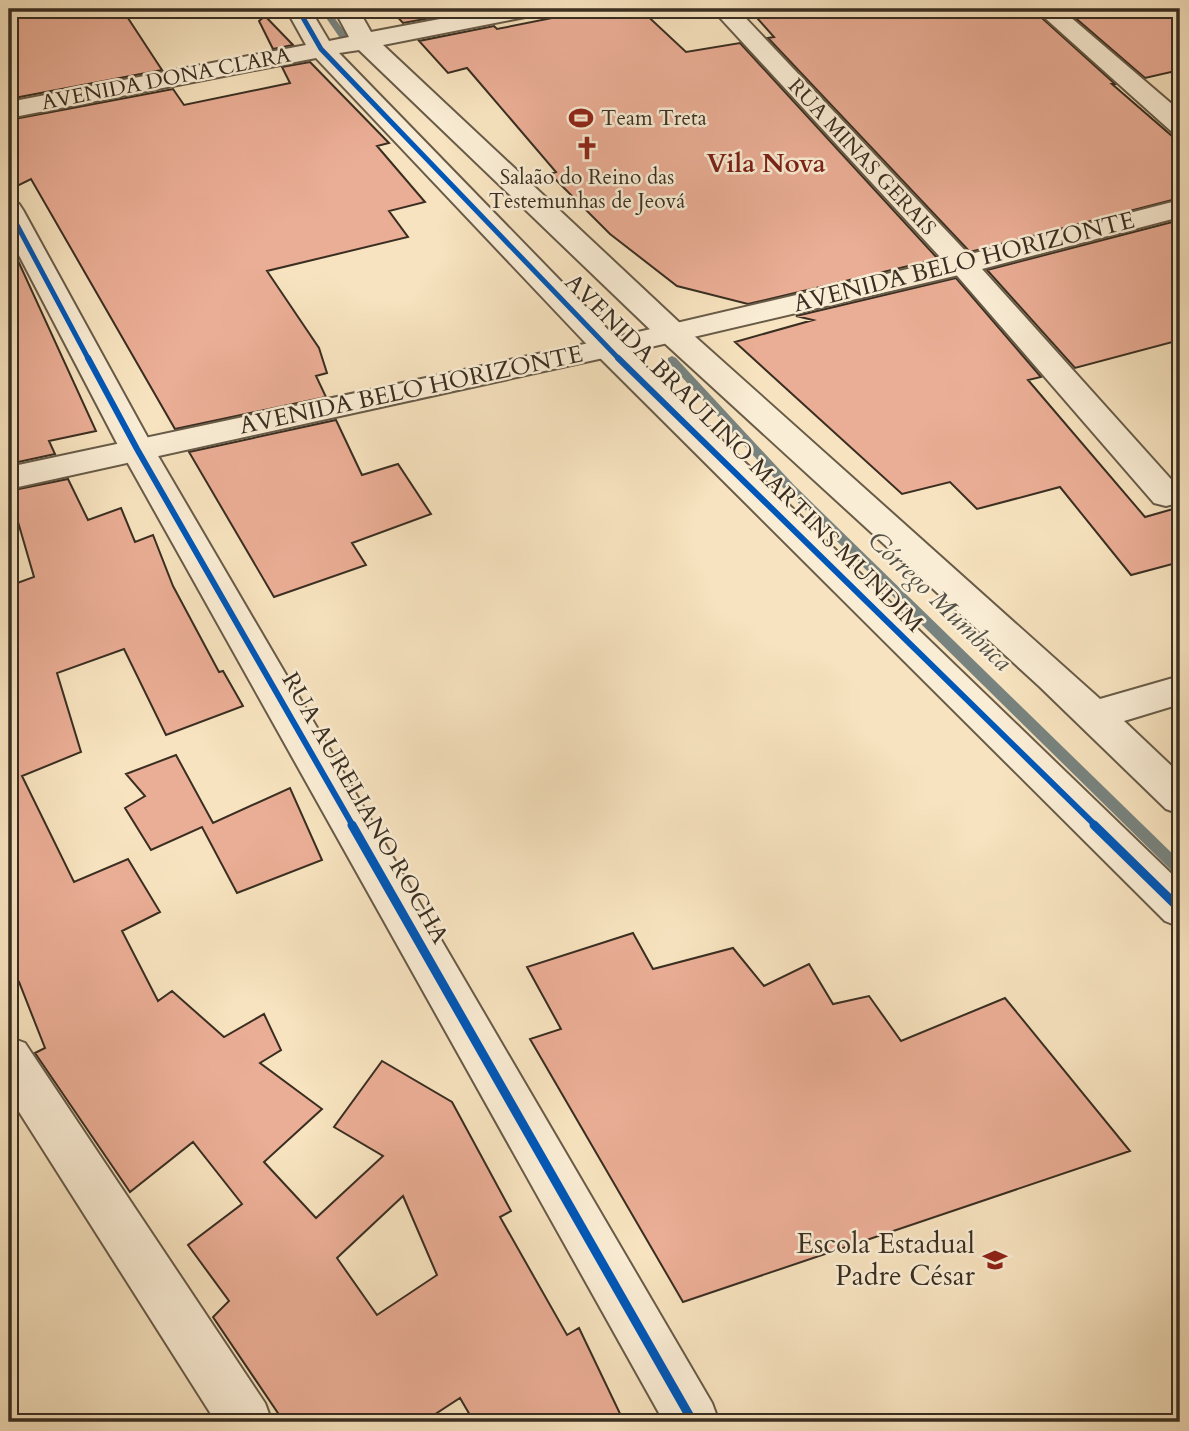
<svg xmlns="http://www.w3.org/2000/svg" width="1189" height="1431" viewBox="0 0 1189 1431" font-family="Cardo,serif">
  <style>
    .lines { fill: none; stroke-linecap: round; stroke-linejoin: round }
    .stream { fill: #78837f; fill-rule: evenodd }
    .building { fill: #eaad95; stroke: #392e21; stroke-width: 2; fill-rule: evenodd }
    .minor-casing { stroke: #685b48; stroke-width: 4 }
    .tertiary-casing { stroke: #685b48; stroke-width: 4 }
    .minor { fill: #faedd5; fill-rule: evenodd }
    .tertiary { fill: #faedd5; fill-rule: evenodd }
    .cycleway-far2-casing { stroke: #faedd5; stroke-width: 9 }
    .cycleway-far1-casing { stroke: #faedd5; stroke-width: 10 }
    .cycleway-casing { stroke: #faedd5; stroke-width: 13 }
    .cycleway-far2 { stroke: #0057b8; stroke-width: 5 }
    .cycleway-far1 { stroke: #0057b8; stroke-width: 6 }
    .cycleway { stroke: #0057b8; stroke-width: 9 }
    .labels { text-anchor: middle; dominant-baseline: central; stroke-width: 5; stroke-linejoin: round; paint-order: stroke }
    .far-street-label { font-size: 21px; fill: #392e21; stroke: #faedd5 }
    .far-poi-label { font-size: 21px; fill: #392e21; stroke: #faedd5; text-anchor: start }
    .street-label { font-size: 24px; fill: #392e21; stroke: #faedd5 }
    .far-district-label { font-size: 26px; font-weight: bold; fill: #7a1f14; stroke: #faedd5 }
    .water-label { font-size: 26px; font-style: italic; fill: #535148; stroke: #faedd5 }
    .near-poi-label { font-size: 28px; fill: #392e21; stroke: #faedd5; text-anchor: end }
  </style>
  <rect width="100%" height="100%" fill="#f7e3bf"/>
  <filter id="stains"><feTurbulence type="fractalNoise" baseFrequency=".00286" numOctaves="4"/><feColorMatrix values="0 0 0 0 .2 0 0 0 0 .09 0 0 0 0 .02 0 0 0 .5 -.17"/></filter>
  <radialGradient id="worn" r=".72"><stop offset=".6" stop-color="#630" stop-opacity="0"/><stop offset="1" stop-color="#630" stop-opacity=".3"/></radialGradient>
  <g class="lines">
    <path class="stream" d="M320,9H328L350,39L348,41H342Z
      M672,356L676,358L794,485L1180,861V876L1175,874L786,491L668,362V358Z"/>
  </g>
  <path class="building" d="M9,9H122L162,70L9,99Z
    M390,9H456L459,13L403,23Z
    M597,9H640L686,52L740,43L938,259L748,304L677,286L610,234L550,174L556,172L467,68L448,73L419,41L494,26L497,29Z
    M749,9H1032L1115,84H1112L1180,143V198L970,252L768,38L774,37Z
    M1065,9H1180V70L1145,78Z
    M265,16L293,45L273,49L259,21Z
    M310,62L389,143L377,146L425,202L389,211L408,237L267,271L319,348L327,373L316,376L326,397L175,429L31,179L9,190V120L173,89L184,105L290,83L282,67Z
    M1180,220V340L1075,368L987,270Z
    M9,241L96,431L49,441L55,454L9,464Z
    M956,278L1041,377L1028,380L1145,517L1180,507V562L1131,575L1060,487L977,509L950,482L902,494L735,342L813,320L796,316Z
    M336,420L362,475L398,464L431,514L352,543L366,565L274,597L189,452Z
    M68,479L88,520L121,508L135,542L153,535L173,586L219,672L223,671L243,706L166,735L124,649L57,673L81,752L22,776L74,882L128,859L160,912L122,931L158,1001L172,991L224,1037L264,1014L281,1050L260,1063L322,1109L264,1162L316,1218L383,1156L334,1127L382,1061L452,1102L511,1211L500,1217L567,1335L579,1328L624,1422H474L460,1398L423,1422H284L213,1317L229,1301L188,1245L242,1204L193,1142L130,1192L35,1053L45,1048L19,982L9,987V586L34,577L9,491ZM403,1196L437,1275L377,1315L337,1258Z
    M176,755L213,823L290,788L322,860L237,893L202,827L151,850L125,808L145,796L126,774Z
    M633,933L653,969L733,948L764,986L809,964L833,1004L869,996L901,1041L1005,998L1130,1151L683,1302L530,1039L561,1029L527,967Z"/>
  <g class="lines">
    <g class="minor-casing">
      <path id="minor" d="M286,9H310L329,41L349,37L334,9H358L371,32L493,9H542L539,14L530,16L383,45L682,325L1100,699L1180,676V704L1124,721L1180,774V814L1166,809L1039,686L660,339L359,50L339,53L619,341L1180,882V927L1165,921L597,355L316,58L9,118V102L306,45Z
        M712,9H737L973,259L1178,487L1180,491L1178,503L1166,506L1154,503L953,271Z
        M1035,9H1061L1180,111V133L1171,131Z
        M9,201L19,204L23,210L154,449L712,1403L719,1422H664L120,449L9,236Z
        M9,1037L25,1043L265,1403L272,1422H216L9,1096Z"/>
    </g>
    <g class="tertiary-casing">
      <path id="tertiary" d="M1180,200V217L963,274L608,357L9,489V467L608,339L959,257Z"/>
    </g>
    <use href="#minor" class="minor"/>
    <use href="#tertiary" class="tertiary"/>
    <g class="cycleway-far2-casing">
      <path id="cycleway-far2" d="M298,9L321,49L620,360
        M9,210L89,360"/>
    </g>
    <g class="cycleway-far1-casing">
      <path id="cycleway-far1" d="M88,358L137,449L353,826
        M618,358L1096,826"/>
    </g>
    <g class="cycleway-casing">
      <path id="cycleway" d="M352,825L693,1422
        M1094,825L1180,909"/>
    </g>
    <use href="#cycleway-far2" class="cycleway-far2"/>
    <use href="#cycleway-far1" class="cycleway-far1"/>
    <use href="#cycleway" class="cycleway"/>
  </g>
  <defs>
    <g id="stadium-bare" transform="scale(1.89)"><path d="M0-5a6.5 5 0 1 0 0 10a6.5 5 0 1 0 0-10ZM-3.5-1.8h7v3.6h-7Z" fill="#8f2418" stroke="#faedd5" stroke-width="2.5" paint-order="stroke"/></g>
    <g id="church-bare" transform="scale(1.89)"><path d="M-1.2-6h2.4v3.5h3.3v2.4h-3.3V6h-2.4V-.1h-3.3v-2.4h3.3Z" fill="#8f2418" stroke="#faedd5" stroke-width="2.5" paint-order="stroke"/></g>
    <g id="school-bare" transform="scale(1.89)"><path d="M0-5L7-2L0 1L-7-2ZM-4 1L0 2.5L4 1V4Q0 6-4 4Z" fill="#8f2418" stroke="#faedd5" stroke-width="2.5" paint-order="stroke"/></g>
  </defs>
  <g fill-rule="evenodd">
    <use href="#stadium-bare" x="581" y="118"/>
    <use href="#church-bare" x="587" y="148"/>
    <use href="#school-bare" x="995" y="1260"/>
  </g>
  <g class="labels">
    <g class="far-street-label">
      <text transform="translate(166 79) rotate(-11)">AVENIDA DONA CLARA</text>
      <text transform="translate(862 157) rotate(47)">RUA MINAS GERAIS</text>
    </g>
    <g class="far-poi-label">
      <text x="601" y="118">Team Treta</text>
      <text x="587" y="177" text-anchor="middle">Salaão do Reino das<tspan x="587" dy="24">Testemunhas de Jeová</tspan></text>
    </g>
    <g class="street-label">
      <text transform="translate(964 262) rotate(-14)">AVENIDA BELO HORIZONTE</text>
      <text transform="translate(411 390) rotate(-12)">AVENIDA BELO HORIZONTE</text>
      <text transform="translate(744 453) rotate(45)">AVENIDA BRAULINO MARTINS MUNDIM</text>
      <text transform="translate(365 808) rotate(60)">RUA AURELIANO ROCHA</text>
    </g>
    <g class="far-district-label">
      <text x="766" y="163">Vila Nova</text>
    </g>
    <g class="water-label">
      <text transform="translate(940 601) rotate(44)">Córrego Mumbuca</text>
    </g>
    <g class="near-poi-label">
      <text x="975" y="1244">Escola Estadual<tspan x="975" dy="32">Padre César</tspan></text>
    </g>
  </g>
  <rect width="1189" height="1431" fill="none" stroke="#f7e3bf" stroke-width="35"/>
  <rect x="10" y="10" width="1168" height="1410" fill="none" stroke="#392e21" stroke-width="3.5"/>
  <rect x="18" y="18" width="1154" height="1396" fill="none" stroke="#392e21" stroke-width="2"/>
  <rect width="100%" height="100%" filter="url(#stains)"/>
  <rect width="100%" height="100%" fill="url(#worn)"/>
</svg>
